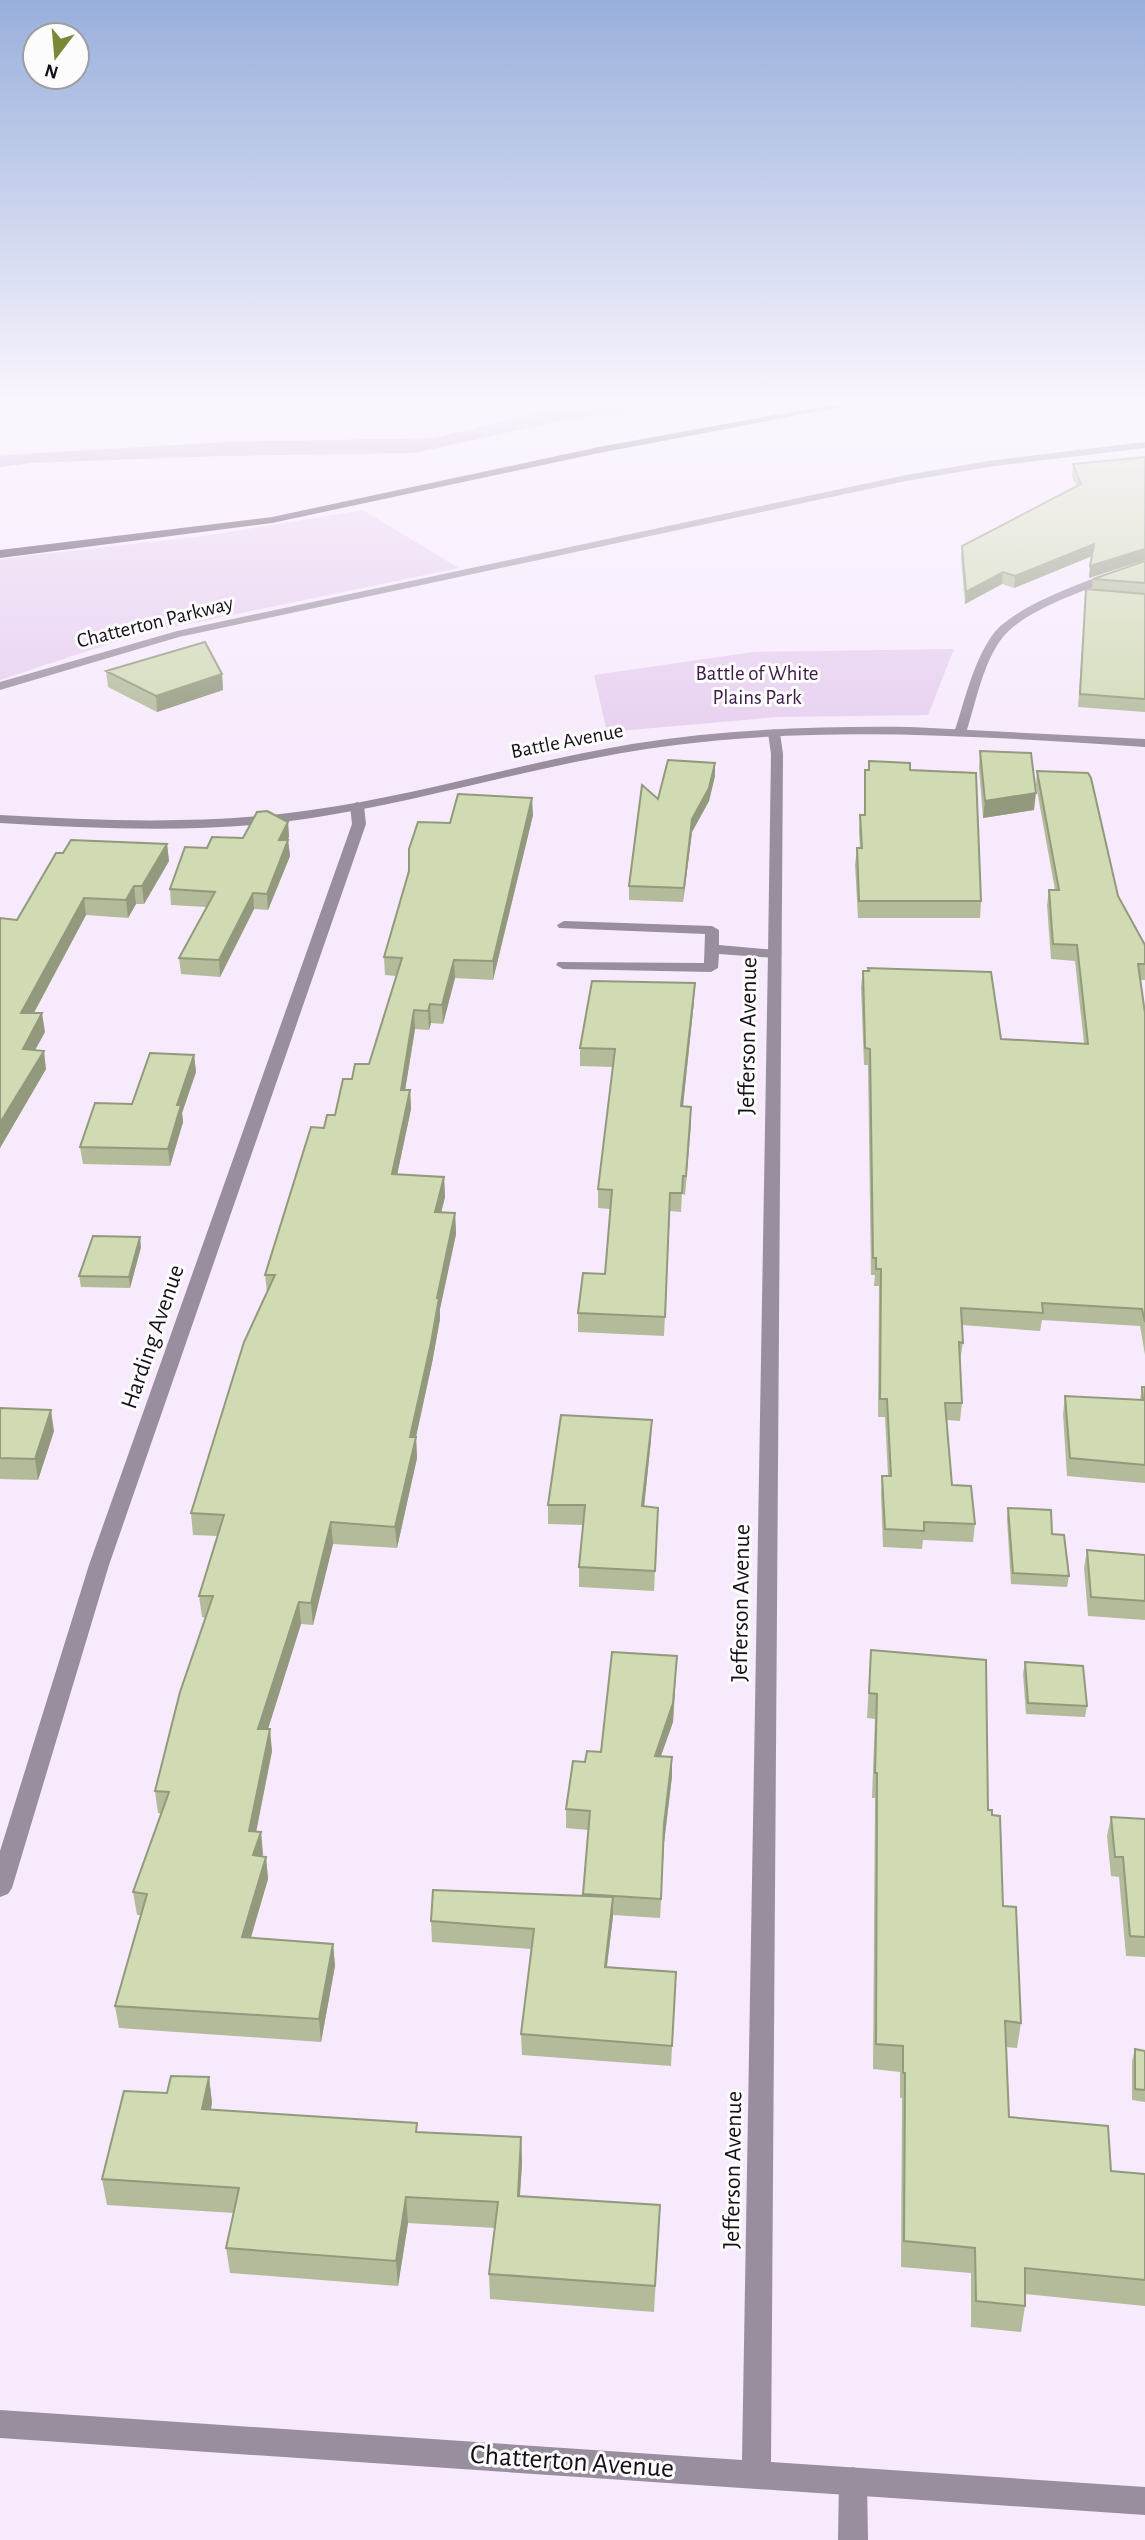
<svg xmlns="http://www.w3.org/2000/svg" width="1145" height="2540" viewBox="0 0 1145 2540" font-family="'Alegreya Sans',sans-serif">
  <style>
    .green { fill: #e6ceef }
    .water { fill: #c0a8c9 }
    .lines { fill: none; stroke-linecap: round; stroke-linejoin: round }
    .service { fill: #998e9d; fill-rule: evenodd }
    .minor { fill: #998e9d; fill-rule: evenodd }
    .tertiary { fill: #998e9d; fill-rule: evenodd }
    .trunk { fill: #47344e; fill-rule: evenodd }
    .wall { fill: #b3bb9a }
    .shaded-wall { fill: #92997d }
    .building { fill: #d0dab3; stroke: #92997d; stroke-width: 2 }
    .labels { text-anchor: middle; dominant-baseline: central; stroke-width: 6; stroke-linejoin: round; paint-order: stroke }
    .far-street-label { font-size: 21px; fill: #160f19; stroke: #fcfcfc }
    .far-park-label { font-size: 21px; fill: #3d1d48; stroke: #fcfcfc }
    .street-label { font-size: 24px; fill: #160f19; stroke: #fcfcfc }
    .near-street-label { font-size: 28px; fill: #160f19; stroke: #fcfcfc }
  </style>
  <rect width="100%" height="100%" fill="#f7eafc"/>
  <path class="green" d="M363,510L459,568L136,635L0,680V559L211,535Z
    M954,649L928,715L777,717L607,732L594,675L753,652Z"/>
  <path class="water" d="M584,406H664L565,420L415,453L219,456L32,463L0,467V456L23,454L227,442L433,438L535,414Z"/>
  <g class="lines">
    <path class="service" d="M564,921L712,926L719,930V945L775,950L782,954L775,958L719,954L718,968L711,972L563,969L556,965L558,962L704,963L705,934L559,928L557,925Z
      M853,2467L863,2471L867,2481L868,2540H838L839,2481L843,2471Z"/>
    <path class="minor" d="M1145,442V448L988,467L906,481L179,637L0,690V682L177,631L906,475L988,461Z
      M1145,562V569C1107,583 1029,605 1003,637C983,662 976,702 966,733L964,736H956L954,733C965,700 973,661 994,633C1017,603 1108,572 1145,562Z
      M774,729L780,733L783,754L771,2462L1145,2487V2515L0,2438V2410L742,2460L768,954L771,754L768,733Z
      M357,802L364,806L366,824L109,1565L12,1888L8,1894L0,1897V1851L89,1565L352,824L350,806Z"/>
    <path class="tertiary" d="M911,727L1145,739V747C989,737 832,725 676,745C553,760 435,799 312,818C209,834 104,829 0,823V815C104,821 208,825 311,810C419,795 524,762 632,744C724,729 817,726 911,727Z"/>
    <path class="trunk" d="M823,406H847L599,453L272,523L0,558V550L272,517L599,447Z"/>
  </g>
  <path class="wall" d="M1073,464L1145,560L1089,578L1092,556L1014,588L1002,584L965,604L961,558L962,546L1076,486L1072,476Z
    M1145,561V712L1078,707L1086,589L1092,590L1093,579Z
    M106,671L222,674L223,690L157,712L108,687Z
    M980,751L1034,810L983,818L979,768Z
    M869,761L910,770L981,901L980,918H858L855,865L857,848H860L859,832L860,815H864L865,770H868Z
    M1037,771L1118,896L1145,945V980H1140L1145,1013V1355L1140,1326L1042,1320L1040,1331L962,1325L963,1343L960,1360L962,1403L960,1421L947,1420L952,1485L975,1524L973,1542L923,1540L922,1549L883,1547L881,1494L882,1476H888L885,1417H878L879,1286H874L875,1275H871L868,1065H864L861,987L863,971H868V968L1001,1039L1084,1043L1075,961L1051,959L1047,905L1049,890H1055L1036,785Z
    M715,776L709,801L692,832L683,902L629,900V886L658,799Z
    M533,815L493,980L455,978L443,1024L431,1023L429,1030L415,1029L405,1090H410L411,1109L397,1175L444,1177L445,1197L441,1213H455L456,1234L440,1309V1319L432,1363L416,1437L417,1458L397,1548L333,1544L313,1625L301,1624L268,1729L272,1751L256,1831L261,1832L262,1856L266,1857L268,1879L251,1938L333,1944L335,1966L321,2042L119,2028L115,2006L141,1915H137L133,1892L161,1814L158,1813L155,1791L206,1618L202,1617L199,1596L218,1536L193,1535L191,1513L267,1292L265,1275L324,1128L335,1115L352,1079L369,1064L396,976L385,975L384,957L450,823Z
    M288,822L289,837L288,840L290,856L268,910L254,909L220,977L181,974L179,958L207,907L171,905L170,889L207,848L243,838Z
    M167,844L169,861L144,904H136L128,918L86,915L34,1013L45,1032L35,1050L46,1069L0,1148V918L17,920L63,853Z
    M694,1001L683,1106L691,1107L685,1195L682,1194L681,1212L670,1211L664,1336L578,1332V1313L605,1274L610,1209L598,1208V1189L613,1067L580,1066V1048Z
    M194,1055L196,1072L182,1113L183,1122L170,1166L83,1164L80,1147Z
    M141,1247L130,1288L81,1287L79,1276Z
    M1142,1387H1145V1483L1067,1476L1063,1414L1065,1396L1140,1400Z
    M0,1408L54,1431L38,1480L0,1479Z
    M651,1440L644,1507L658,1508L654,1591L579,1587V1567L583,1525L548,1524V1505Z
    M1008,1508L1069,1576L1067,1587L1011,1584L1007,1519Z
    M1087,1550L1145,1555V1620L1088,1616L1084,1568Z
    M871,1650L992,1815L1003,1906L1021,2023L1017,2048L1006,2047L1009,2117L1111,2171L1145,2174V2306L1025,2294V2306L1021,2332L971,2327V2273L901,2267L902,2098H900V2072L873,2069L875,1798H872L875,1719L867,1718Z
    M677,1656L673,1722L661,1756L672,1776L664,1843L660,1918L613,1915L607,1967L676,1972L671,2066L522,2055L521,2034L531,1949L432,1942L431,1921L583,1895L588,1830L566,1828V1809L585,1762L601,1752Z
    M1025,1662L1087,1706L1085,1717L1026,1714L1023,1674Z
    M1111,1817L1145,1819V1957L1126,1956L1119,1877L1111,1876L1107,1836Z
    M1135,2049L1145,2051V2102L1132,2100V2061Z
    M209,2077L212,2103L211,2110L418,2132L521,2137L522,2163L520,2196L660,2205L654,2312L490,2299L489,2274L495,2228L408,2223L398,2286L230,2273L226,2248L234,2213L107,2205L102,2179L167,2093Z"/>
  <path class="shaded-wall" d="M1094,544L1092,556L1014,588L1015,576Z
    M1145,549V560L1089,578L1090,566Z
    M1003,572L1002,584L965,604L966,592Z
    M222,674L223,690L157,712L156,696Z
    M715,763V776L709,801L692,832L683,902L684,888L692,819Z
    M1036,793L1034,810L983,818L985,801Z
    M532,798L533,815L493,980V961Z
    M288,822L289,837L280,855L279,840Z
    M288,840L290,856L268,910L267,894Z
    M167,844L169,861L144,904L142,886Z
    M134,886L136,904L128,918L126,900Z
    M253,893L254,909L220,977L219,960Z
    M84,898L86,915L24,1031L21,1013Z
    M454,960L455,978L443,1024L442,1005Z
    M695,983L694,1001L681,1125V1106Z
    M430,1004L431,1023L429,1030L428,1011Z
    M414,1010L415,1029L402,1109L401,1090Z
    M42,1013L45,1032L25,1068L23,1049Z
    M44,1051L46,1069L0,1148V1123Z
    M194,1055L196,1072L182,1113L183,1122L170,1166L168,1149L177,1105Z
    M410,1090L411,1109L393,1194L392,1174Z
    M691,1107V1125L685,1195L686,1176Z
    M444,1177L445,1197L436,1233L435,1212Z
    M455,1213L456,1234L440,1309V1319L432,1363L415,1441L416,1437L417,1458L397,1548L395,1527L410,1437L437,1298Z
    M140,1237L141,1247L130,1288L129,1277Z
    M51,1410L54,1431L38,1480L35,1459Z
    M652,1420L651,1440L642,1526V1506Z
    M331,1522L333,1544L313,1625L311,1603Z
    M299,1602L301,1624L261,1751L258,1729Z
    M677,1656L673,1722L654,1775L655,1756Z
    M270,1729L272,1751L252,1853L249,1831Z
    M672,1757V1776L664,1843L660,1918L664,1824Z
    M261,1832L263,1854L256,1878L253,1855Z
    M266,1857L268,1879L244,1960L242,1937Z
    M613,1897V1917L604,1987L605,1967Z
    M333,1944L335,1966L321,2042L319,2019Z
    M209,2077L212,2103L205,2135L202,2109Z
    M521,2137L522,2163L518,2222V2196Z
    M406,2197L408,2223L398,2286L396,2261Z"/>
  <path class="building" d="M1145,457V549L1090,566L1094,544L1015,576L1003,572L966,592L962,546L1081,484L1073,464Z
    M1145,561V583L1093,579Z
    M1086,589L1145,594V699L1080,694Z
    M205,642L222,674L156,696L106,671Z
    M980,751L1031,753L1036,793L985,801Z
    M668,760L715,763L709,788L692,819L684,888L629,886L642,785L658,799Z
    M869,761L910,763V770L976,773L981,901H859L857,848H862L860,815H865V770H869Z
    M1037,771L1088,773L1091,778L1118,896L1145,945V964H1138L1145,1013V1322L1142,1309L1042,1303L1043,1313L961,1308L963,1343L959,1342L962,1403H945L952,1485L971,1486L975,1524L924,1522V1531L885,1529L882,1476H891L887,1399H880L881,1269H876V1258H873L870,1049L865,1048L863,971H869L868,968L991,972L1001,1039L1088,1044L1077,945L1053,944L1049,890H1059Z
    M458,794L532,798L493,961L454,960L442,1005L430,1004L428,1011L414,1010L401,1090H410L392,1174L444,1177L435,1212L455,1213L437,1298H439L431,1343L410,1437H416L395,1527L331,1522L311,1603L299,1602L258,1729H270L249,1831L261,1832L253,1855L266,1857L242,1937L333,1944L319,2019L115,2006L147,1894L133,1892L169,1792L155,1791L180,1692L213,1596H199L224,1515L191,1513L244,1342L275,1275H265L311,1127L324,1128L327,1115H335L343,1079H352L355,1064H369L402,958L384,957L409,871V849L418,822L450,823Z
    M267,811L288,822L279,840H288L267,894L253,893L219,960L179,958L215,892L170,889L185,847L207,848L212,837L243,838L257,812Z
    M71,840L167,844L142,886H134L126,900L84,898L21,1013H42L23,1049L44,1051L0,1123V918L17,920L56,853H63Z
    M592,981L695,983L681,1106L691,1107L686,1176H683L682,1193H670L665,1317L578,1313L583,1273L605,1274L612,1190L598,1189L615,1049L580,1048Z
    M150,1053L194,1055L177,1105H181L168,1149L80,1147L95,1103L132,1104Z
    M93,1236L140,1237L129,1277L79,1276Z
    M1142,1387H1145V1465L1070,1458L1065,1396L1143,1400Z
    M0,1408L51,1410L35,1459L0,1458Z
    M561,1415L652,1420L642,1506L658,1508L655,1571L579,1567L585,1505H548Z
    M1008,1508L1051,1510L1052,1534L1064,1535L1069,1576L1013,1573Z
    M1087,1550L1145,1555V1601L1091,1597Z
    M871,1650L986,1660L988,1810H992V1815L1000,1816L1003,1906L1016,1907L1021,2023L1005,2021L1009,2117L1108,2126L1111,2171L1145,2174V2280L1025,2268V2306L976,2301L975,2248L904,2241L905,2073H903V2046L876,2044L877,1773H875L877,1694L869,1693Z
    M612,1652L677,1656L673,1703L655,1756L672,1757L664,1824L661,1899L583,1894L590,1811L566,1809L573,1761L585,1762L587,1751L601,1752Z
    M1025,1662L1083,1666L1087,1706L1028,1703Z
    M1111,1817L1145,1819V1937L1130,1936L1123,1857H1115Z
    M433,1890L613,1897L605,1967L676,1972L672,2046L521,2034L534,1929L431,1921Z
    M1135,2049L1145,2051V2090L1135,2089Z
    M171,2076L209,2077L202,2109L417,2123L416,2132L521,2137L518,2196L660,2205L655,2286L489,2274L498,2202L406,2197L396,2261L226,2248L239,2188L102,2179L124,2091L167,2093Z"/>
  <linearGradient id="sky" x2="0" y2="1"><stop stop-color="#98afdc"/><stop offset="0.53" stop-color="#fbf6fe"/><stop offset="1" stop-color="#fbf6fe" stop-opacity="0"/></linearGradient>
  <rect width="1145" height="762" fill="url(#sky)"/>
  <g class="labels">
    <g class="far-street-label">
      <text transform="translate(155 622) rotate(-14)">Chatterton Parkway</text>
      <text transform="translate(567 741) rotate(-11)">Battle Avenue</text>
    </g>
    <g class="far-park-label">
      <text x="757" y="673">Battle of White<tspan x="757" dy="24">Plains Park</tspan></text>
    </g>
    <g class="street-label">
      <text transform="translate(748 1036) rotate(-89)">Jefferson Avenue</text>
      <text transform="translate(153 1337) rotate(-71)">Harding Avenue</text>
      <text transform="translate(741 1603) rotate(-89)">Jefferson Avenue</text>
      <text transform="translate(733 2170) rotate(-89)">Jefferson Avenue</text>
    </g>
    <g class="near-street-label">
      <text transform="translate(572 2462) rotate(4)">Chatterton Avenue</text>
    </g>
  </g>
  <g transform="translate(56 56) rotate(196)"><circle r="33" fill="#fcfcfc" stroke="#a09da1" stroke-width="2"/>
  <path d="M0-5L12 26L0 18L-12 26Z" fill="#788837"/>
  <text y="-10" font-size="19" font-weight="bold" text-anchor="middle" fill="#160f19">N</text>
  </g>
</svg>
